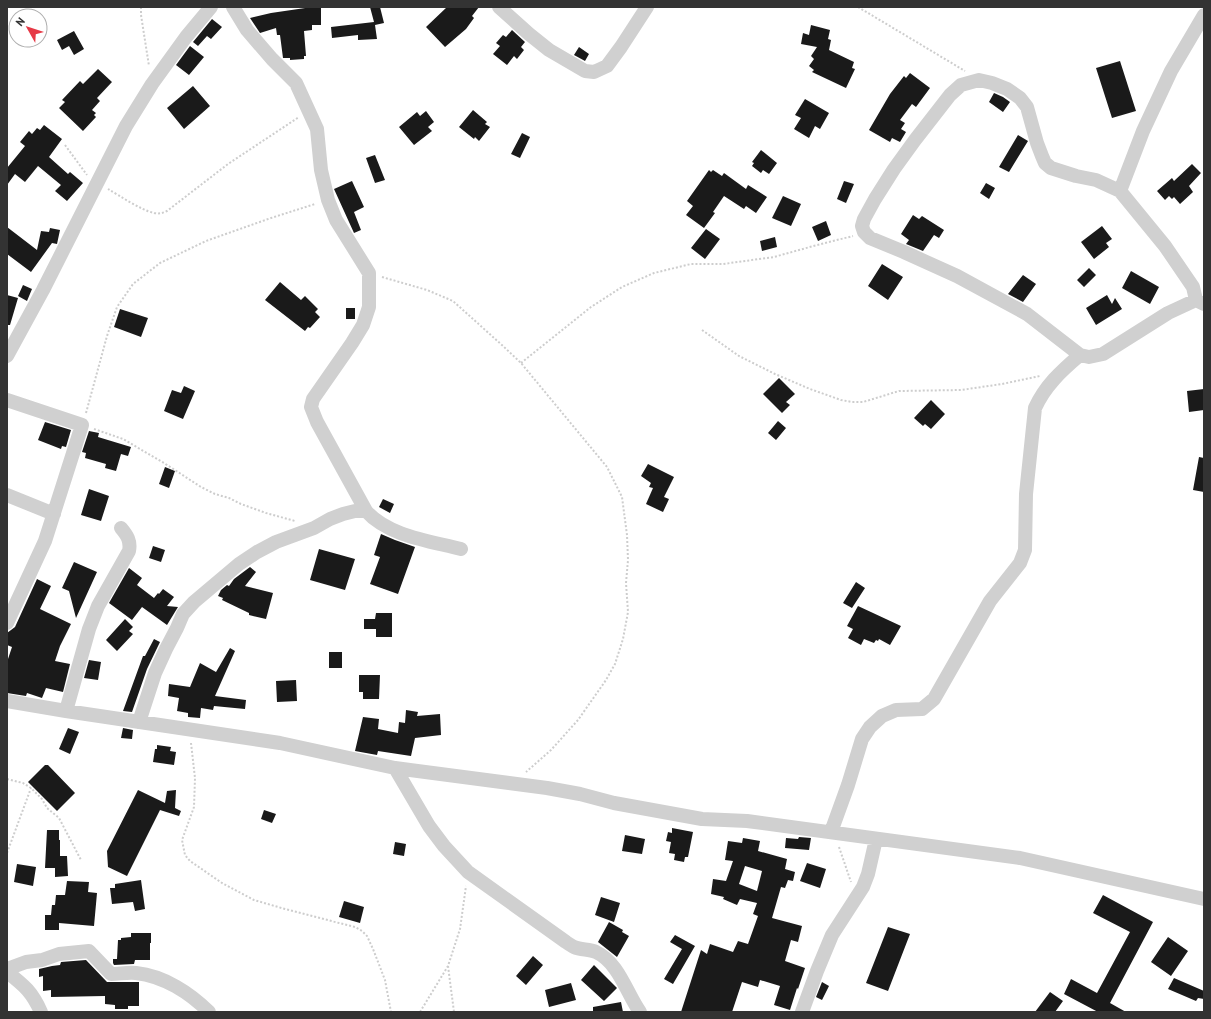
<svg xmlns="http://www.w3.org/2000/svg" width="1211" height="1019" viewBox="0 0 1211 1019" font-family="'PT Sans',sans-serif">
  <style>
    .building { fill: #1a1a1a; fill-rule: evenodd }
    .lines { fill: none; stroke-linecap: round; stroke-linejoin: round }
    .path { stroke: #cdcdcd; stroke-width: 2; stroke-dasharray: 2 2; stroke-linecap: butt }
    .minor { stroke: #d0d0d0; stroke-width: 14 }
  </style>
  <rect width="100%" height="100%" fill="#fff"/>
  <path class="building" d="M312,7H321V25H312V30L304,31L306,56H304V59L290,60V58H283L280,35H277L276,28L260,33L250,18L271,13Z
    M370,7H380L384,23L375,25L377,39L358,40V35L332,38L331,27L374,22Z
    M447,7H479L472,16L474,18L466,29L445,47L426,27Z
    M212,19L222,27L211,39L207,36L198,46L193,42Z
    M811,25L830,30L828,39L831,40L829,50L854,62L852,68L855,69L846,88L812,72L814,70L809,66L814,59L811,56L817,47L801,44L803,33L809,35Z
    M512,30L525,42L521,47L524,50L517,59L514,56L507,65L493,54L500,46L496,43L503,35L506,37Z
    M74,31L84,49L74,55L69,46L62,50L57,40Z
    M190,46L204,57L189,75L176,65Z
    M579,47L589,54L585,61L574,55Z
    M1120,61L1136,111L1112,118L1096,68Z
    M98,69L112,82L97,98L100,101L92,110L96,113L94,115L96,117L83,131L59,108L65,102L62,100L80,81L83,84Z
    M910,73L930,88L916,107L912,104L900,120L905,123L901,129L906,132L900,142L892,138L890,142L869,130L890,94L904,76L906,78Z
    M193,86L210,106L184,129L167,108Z
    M994,93L1003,97L1010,102L1003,112L989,102Z
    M805,99L829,113L820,129L815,126L809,138L794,129L801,118L795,115Z
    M473,110L487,122L485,124L490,127L479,141L475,137L474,139L459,127Z
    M426,111L434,122L428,127L432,131L414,145L399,127L417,112L420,116Z
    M44,125L62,139L49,157L68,174L70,172L83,183L67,201L55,191L61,185L38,166L25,182L15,174L7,185V168L25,146L20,142L29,131L32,134L37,128L40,130Z
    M522,133L530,137L520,158L511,154Z
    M1018,135L1028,141L1009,172L999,167Z
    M761,150L777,163L769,174L763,170L761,173L752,166L754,163L752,162Z
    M375,155L385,180L375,183L366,158Z
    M1192,164L1201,173L1189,186L1193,192L1180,204L1174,197L1172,199L1169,196L1165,200L1157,191L1172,178L1174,181Z
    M709,170L711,172L713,170L722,176L724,173L746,189L748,185L767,197L756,213L746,206L744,209L724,196L713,212L715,213L704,228L686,215L693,206L687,201Z
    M352,181L364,207L354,212L361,230L354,233L334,189Z
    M844,181L854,184L846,203L837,199Z
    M986,183L995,188L989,199L980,193Z
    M783,196L801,204L791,226L772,218Z
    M913,215L919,219L922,216L944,230L939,238L934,235L923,251L906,244L909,240L901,234Z
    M826,221L831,235L818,241L812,227Z
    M1102,226L1112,239L1106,243L1109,247L1094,259L1081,242Z
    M7,227L37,250L41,231L49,232L50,228L60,230L57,244L52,243L31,272L7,254Z
    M706,229L720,239L705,259L691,248Z
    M775,237L777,247L762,251L760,241Z
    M882,264L903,277L888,300L868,286Z
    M1089,268L1096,275L1084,287L1077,280Z
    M1131,271L1159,287L1150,304L1122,288Z
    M1023,275L1036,284L1023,302L1008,294Z
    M280,282L301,300L305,296L318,309L315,312L320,317L310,328L308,327L305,331L265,300Z
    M23,285L32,289L27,301L18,296Z
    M7,295L18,298L10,325H7Z
    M1107,295L1112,304L1115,298L1122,309L1096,325L1086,308Z
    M346,308H355V319H346Z
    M120,309L148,318L141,337L114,327Z
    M779,378L795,394L786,402L790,405L782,413L763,394Z
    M184,386L195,391L183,419L164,411L172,390L181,393Z
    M1204,389V410L1189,412L1187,391Z
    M931,400L945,414L931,429L925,424L923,426L914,418Z
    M778,421L786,428L776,440L768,433Z
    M45,422L71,430L66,447L62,446L61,449L38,440Z
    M89,431L99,433L98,437L131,447L128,456L121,454L116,471L105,468L106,464L85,458L86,453L82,452Z
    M1199,457L1204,458V492L1193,490Z
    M648,464L674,477L664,497L669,499L663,512L646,504L653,488L649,487L651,483L641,476Z
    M165,467L175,471L169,488L159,484Z
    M89,489L109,496L101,521L81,515Z
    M383,499L394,504L390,513L379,507Z
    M381,534L395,540L415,547L398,594L370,584L380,557L374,555Z
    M153,546L165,550L161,562L149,558Z
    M319,549L355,559L345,590L310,580Z
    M74,562L97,572L76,618L69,591L62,588Z
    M250,567L256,572L245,586L273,593L266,619L249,615V613L222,600L223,598L218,596L221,590L227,585L229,586L234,579Z
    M129,568L142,578L137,585L154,598L158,593L159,594L163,589L174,597L167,606L178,607L167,625L142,607L132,620L109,603Z
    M37,579L51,586L40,609L71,624L60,646L55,661L70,664L63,692L46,688L42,698L27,693L26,696L7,693V662L12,647L7,645V633L15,627Z
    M856,582L865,588L852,608L843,603Z
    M858,606L901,626L890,645L879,639L878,641L876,640L874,643L864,639L861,645L848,638L853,629L847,626Z
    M376,613H392V637H376V629H364V619H375Z
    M125,619L133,627L129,631L133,634L117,651L106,640Z
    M154,639L160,642L147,669L132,712L123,711L143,656H145Z
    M230,648L235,651L215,696L246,700L245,709L214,706L213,710L201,708L200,718L188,717V713L177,711L179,698L168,696L169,684L190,687L200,663L216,672Z
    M329,652H342V668H329Z
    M89,660L101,662L98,680L84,678Z
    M359,675H380L379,699H363V692H359Z
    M296,680L297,701L277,702L276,681Z
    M406,710L418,712L417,716L440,714L441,735L415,738L411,756L378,751L377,755L355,751L363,717L379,719L378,729L398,733L399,722L405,723Z
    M68,728L79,732L70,754L59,749Z
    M123,728L133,730L132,739L121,738Z
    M157,745L171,747L170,751L176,752L174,765L153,762L155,749H157Z
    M45,765H48L75,793L57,811L28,782Z
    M138,790L165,803L167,791L176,790L175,808L181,811L179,816L160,810L127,876L108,867L107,851Z
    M264,810L276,814L272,823L261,819Z
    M672,828L693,832L688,857H685L684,862L674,860L675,854L669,853L671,842L666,841L668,832L672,833Z
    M47,830H59V840H60V856H67L68,876L55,877V868H45Z
    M625,835L645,839L642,854L622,851Z
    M799,837L811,838L809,850L785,848L786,838L798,839Z
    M743,838L760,841L758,851L787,859L785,869L795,872L793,881L788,880L785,888L781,887L772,918L802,926L798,942L791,940L785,961L805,968L798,989L797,988L790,1010L774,1005L780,986L760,980L758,987L742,982L732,1012H681L701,950L707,954L710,944L733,952L738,941L748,944L758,916L753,914L757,903L740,899L737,905L723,899L724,897L711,894L713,879L726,881L733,861L725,860L728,841L742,843ZM745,866L762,871L757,891L739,884Z
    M395,842L406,844L404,856L393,854Z
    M807,863L826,869L820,888L800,881Z
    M17,864L36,867L33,886L14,882Z
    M141,880L145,909L135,911L133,902L112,904L110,888H115V884Z
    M67,881L89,882L88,892L97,893L94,926L59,923V930H45V915H51L52,905H55L56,895H65Z
    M1103,895L1153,922L1110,1003L1126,1012H1098L1064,994L1071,979L1097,993L1130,932L1093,913Z
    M601,897L620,903L614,922L595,915Z
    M344,901L364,907L360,923L339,917Z
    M609,922L623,930L622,932L629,936L617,957L598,942Z
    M888,927L910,934L888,991L866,983Z
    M131,933H151V943H150V960H135L134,964L114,965L113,963V959H117L118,940H121V938L131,937Z
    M675,935L695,946L673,984L664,979L682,949L670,942Z
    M1168,937L1188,951L1171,976L1151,962Z
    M533,956L543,965L526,985L516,976Z
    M86,960L107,982H139V1006H128V1009H115V1005L105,1004V996L51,997V990L43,991V976L39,977V969L52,966L60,965L61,962Z
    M594,965L617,988L604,1001L581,980Z
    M1174,978L1204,991V999L1198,998L1196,1001L1168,989Z
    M822,982L829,986L822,1000L816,997Z
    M571,983L576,1000L549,1007L545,990Z
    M1050,992L1063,1001L1055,1012H1035Z
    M621,1002L623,1012H593V1007Z"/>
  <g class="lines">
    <path class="path" d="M141,7V15L149,66
      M858,7L965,71
      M65,145L87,175
      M108,189C120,196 141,210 154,213C159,214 163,213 167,211L228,164L299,117
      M382,277L427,290L453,301L503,346L521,363L607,467L622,497L627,535L628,560L626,583L628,612L623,639L615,664L606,680L578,720L551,750L526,772
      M702,330L739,356L775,374L810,389L841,400L852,402H863L899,391L961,390L1002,384L1040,376
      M521,363L591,307L622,287L654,273L691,264H723L774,257L817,245L853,236
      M86,413L107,336L117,307L133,284L160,263L206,241L271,218L315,204
      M94,429L123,439L164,463L201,487L215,494L229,498L241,504L266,513L295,521
      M191,743L195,778L194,807L182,840L185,855L190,861L222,883L254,900L285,909L339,923L355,927L362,931L367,936L373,949L385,980L391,1012
      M7,779L23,783L31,788L42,799L47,808L59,818L81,860
      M839,847L851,882
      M7,853L31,788
      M448,966L454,1012
      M420,1012L448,966L460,929L466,886"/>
    <path class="minor" d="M233,7L247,30L272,59L296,83L317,129L321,170L328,200L336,220L369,273V307L363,325L352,343L313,399L311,407L317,422L366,511
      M499,7L529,34L549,50L585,71L594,72L607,66L621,47L647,7
      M1120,191L1143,131L1171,71L1204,15
      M1196,300L1193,287L1165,246L1120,191L1096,180L1076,176L1051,168L1045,163L1042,156L1037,143L1027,107L1020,98L1007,89L992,83L979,80L961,85L950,95L915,140L894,169L875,199L864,219L862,226L864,232L870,238L904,252L957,276L1027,314L1080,355L1089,357L1103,354L1168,313L1196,300L1204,304
      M7,356L43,290L126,126L152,84L186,37L211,7
      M7,400L82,425L45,541L7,623
      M7,495L54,514
      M7,701L66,711L280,743L395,768L547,788L580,794L614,803L702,819L747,821L1020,858L1204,899
      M66,711L89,629L98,606L129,551C131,541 127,535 121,528
      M139,722L155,673L166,649L177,628L183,614L194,602L239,564L257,552L276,542L314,528L330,519L343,514L355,511H366C388,536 430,541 461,549
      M395,768L429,826L444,846L468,872L566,942C569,944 572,946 574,947C581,950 589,949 596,952C619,963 626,992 640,1012
      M831,832L848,785L862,739L870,727L882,716L896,710L922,709L934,699L990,601L1020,563L1025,550L1026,494L1035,408C1045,386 1061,371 1080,355
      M7,969L26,962L42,960L59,954L89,951L111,974C119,974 128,972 136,973C164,976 190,993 209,1012
      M7,972C25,986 32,992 41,1012
      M802,1012L817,971L832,935L863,887L868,874L876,839"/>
  </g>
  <rect width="1211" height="1019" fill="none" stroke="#333333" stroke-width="16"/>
  <g transform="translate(28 28) rotate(309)"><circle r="19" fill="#ffffff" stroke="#adadad"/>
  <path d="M0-3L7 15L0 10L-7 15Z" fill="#e63946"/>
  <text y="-6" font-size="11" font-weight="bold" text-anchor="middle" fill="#333333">N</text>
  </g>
</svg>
